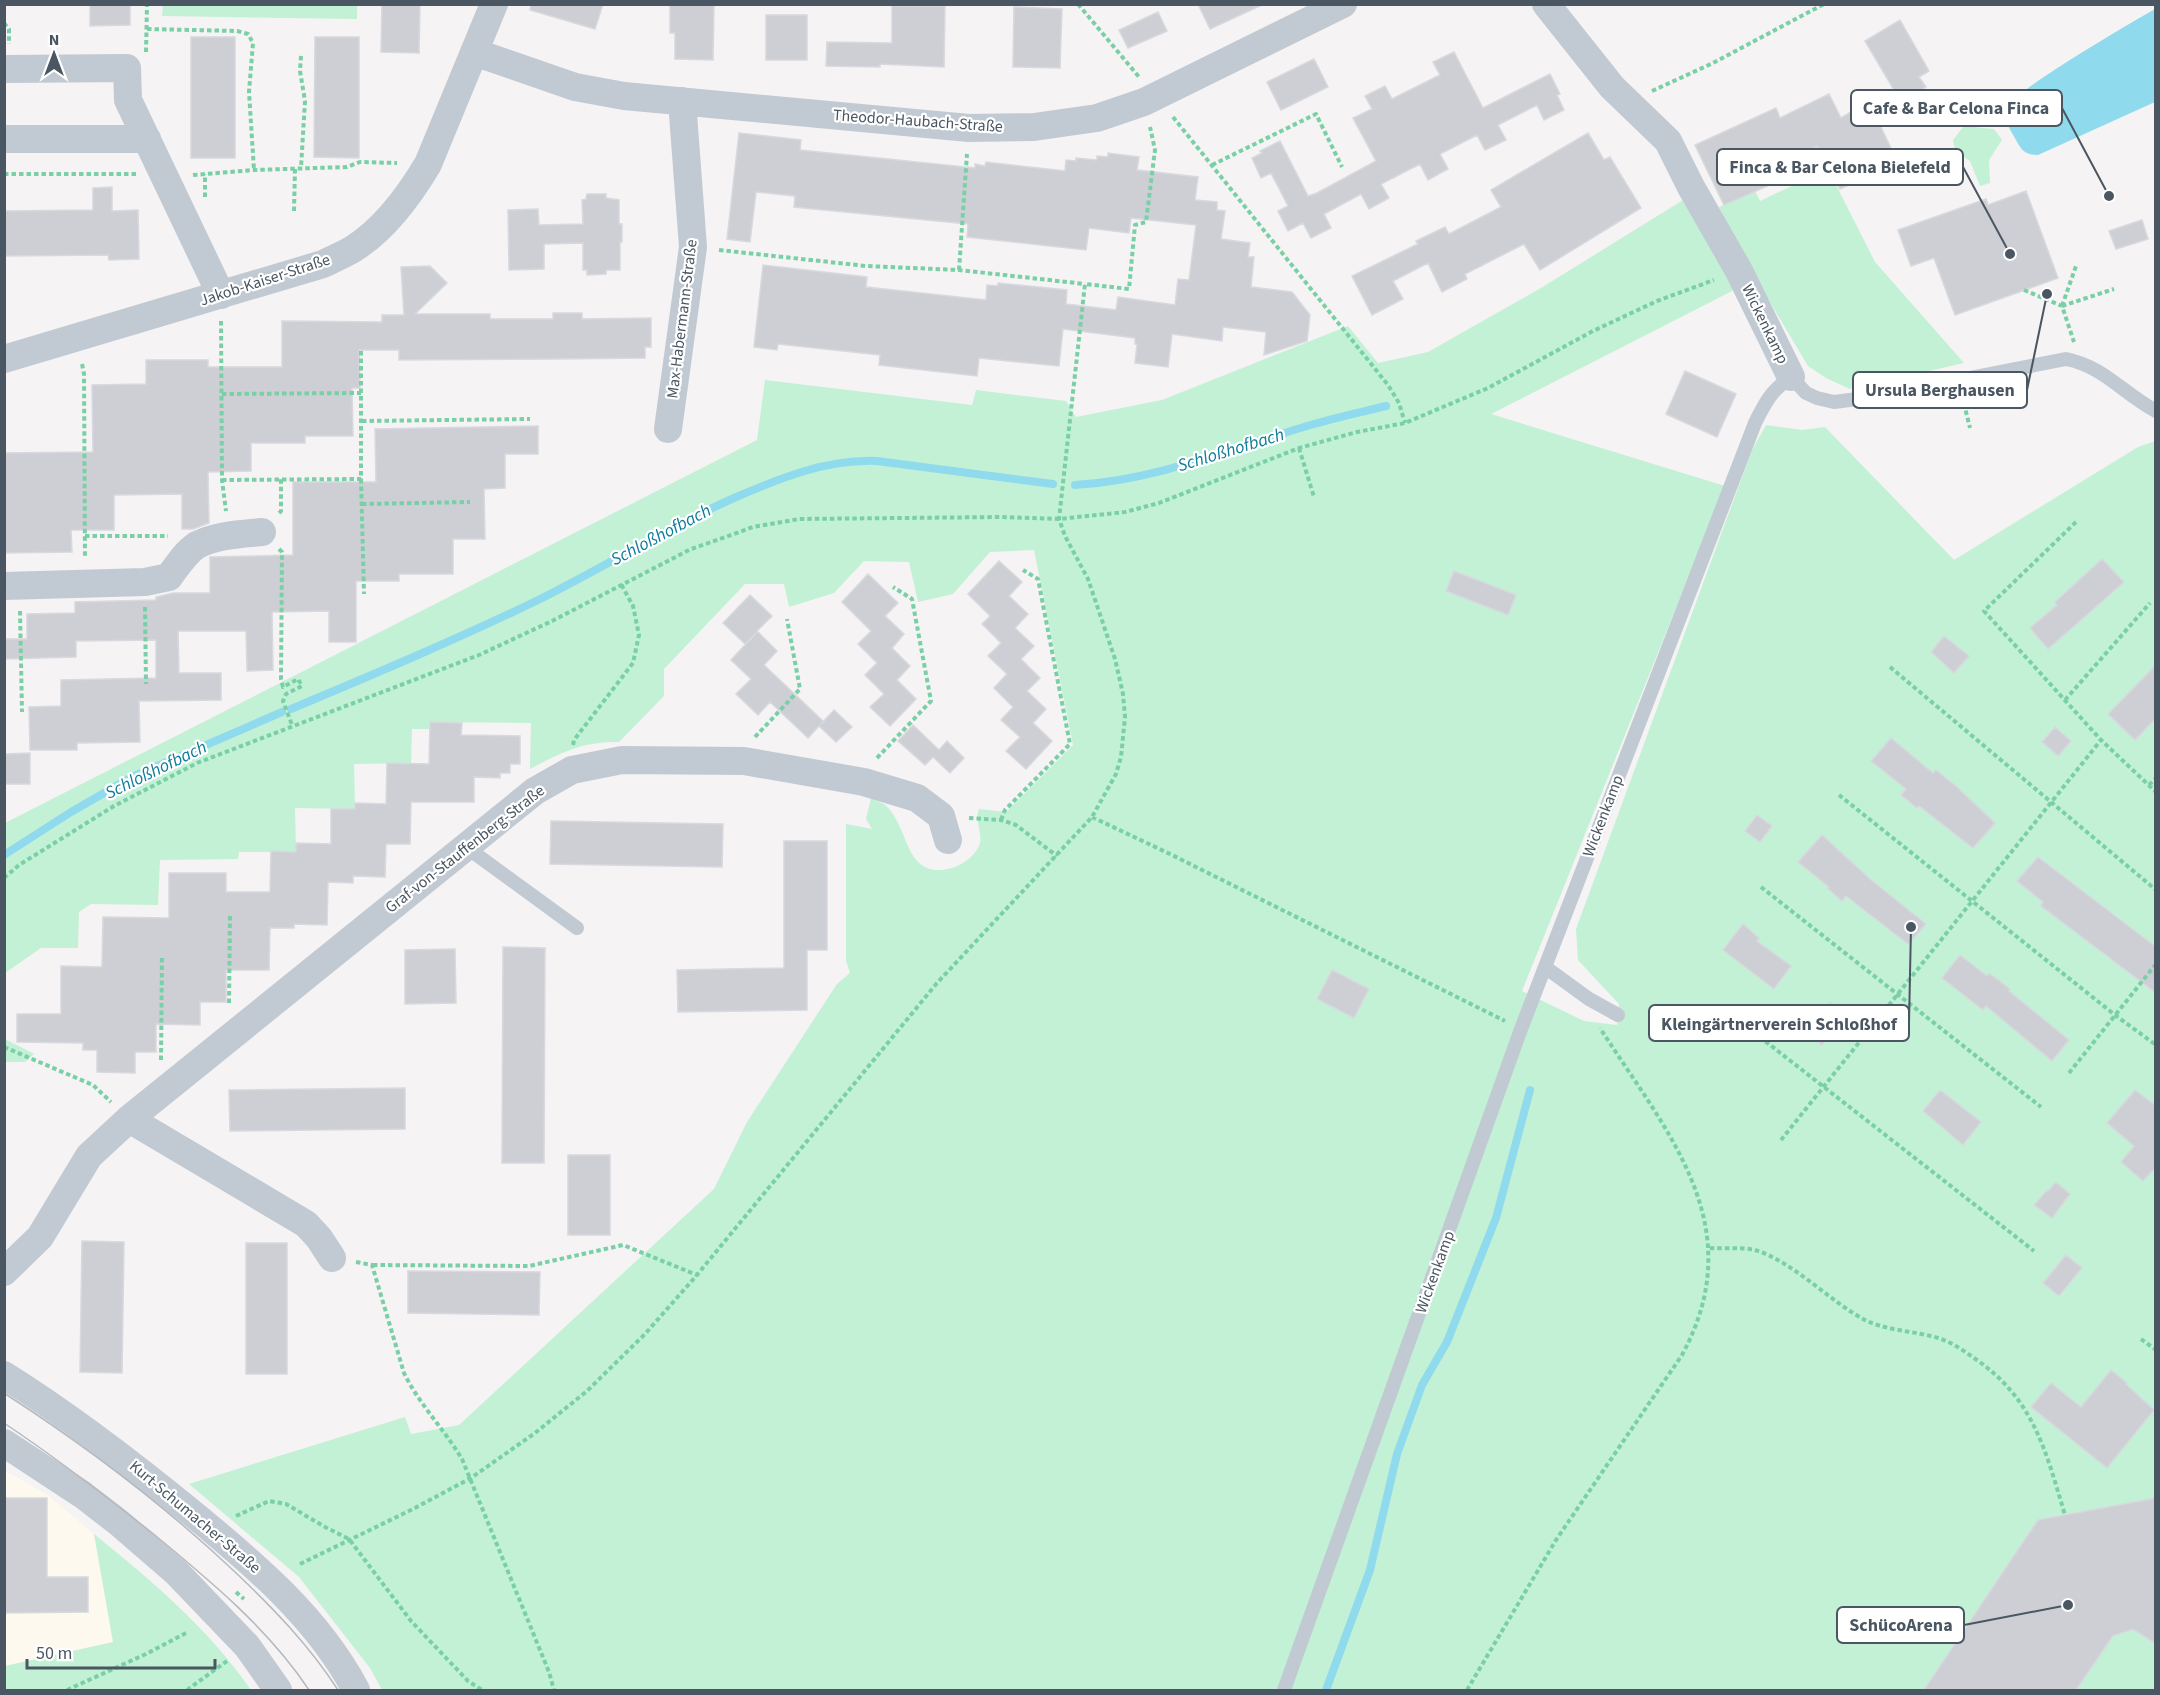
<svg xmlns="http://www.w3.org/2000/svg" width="2160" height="1695" viewBox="0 0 2160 1695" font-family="'Source Sans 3',sans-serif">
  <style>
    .commercial { fill: #fdf9ef }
    .green { fill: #c3f1d5 }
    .water { fill: #90daee }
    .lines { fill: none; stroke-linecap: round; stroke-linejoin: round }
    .stream { stroke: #90daee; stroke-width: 8 }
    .building { fill: #cdcfd5; stroke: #d7d9de; stroke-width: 1.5 }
    .path { stroke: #7ad0a6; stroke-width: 4; stroke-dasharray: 4.5 3; stroke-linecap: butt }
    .service { stroke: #c1cad2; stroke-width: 14 }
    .minor { stroke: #c1cad2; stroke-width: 28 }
    .tram { stroke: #b5b8bd; stroke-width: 1.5 }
    .labels { text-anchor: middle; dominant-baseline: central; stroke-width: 4.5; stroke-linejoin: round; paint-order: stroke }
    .street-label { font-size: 16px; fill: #4a5661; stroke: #fff }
    .water-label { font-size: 18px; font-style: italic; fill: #0c7c9b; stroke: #fff }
    .leader { fill: none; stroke: #4a5661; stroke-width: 2 }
    .callout-dot { fill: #4a5661; stroke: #fff; stroke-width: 2 }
    .callout { fill: #fff; stroke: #4a5661; stroke-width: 2 }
    .callout-label { font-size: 18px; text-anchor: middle; font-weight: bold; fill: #4a5661 }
  </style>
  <rect width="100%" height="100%" fill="#f5f3f3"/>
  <path class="commercial" d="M4,1470L48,1495L94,1534L113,1642L5,1666Z"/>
  <path class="green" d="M163,5H357V19L162,16Z
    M1964,126L1994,129L2002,140L1989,160L1990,183L1980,186L1970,161L1955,151L1953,140Z
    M1828,169L1875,262L1964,363L1850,389L1826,378L1808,366L1742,255L1719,207L1755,191L1760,201Z
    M1688,197L1736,289L1491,414L1725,486L1522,991L1584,1021L1617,1025L1619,1004L1578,960L1576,929L1752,450L1766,425L1802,430L1825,427L1954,560L2138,447L2155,441V1690H382L370,1668L299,1577L189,1484L405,1417L411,1434L459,1425L714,1189L747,1122L837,984L850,973L846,961V824L872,829L866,819L871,798C875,800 880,802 884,804C911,826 903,884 955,867C965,863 974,856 979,846C984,833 974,823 979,809L1006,812L1073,745L1034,550L990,552L953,594L918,602L909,562L864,561L834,593L789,607L784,584H745L664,669V696L619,742C583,741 560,753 530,769L531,723L429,722V729H412L411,763L354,764L355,809L295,808L296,852H239L238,859L160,860L158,905L91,904L79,912L78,948H41L5,973V823L757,440L765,380L972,405L976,390L1066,401L1076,417L1162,400L1348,326L1378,363L1428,352L1541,288Z
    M4,1039H5L34,1054L25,1062H5Z
    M94,1534C151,1580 209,1629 251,1690H5V1666L113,1642Z"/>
  <path class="water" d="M2155,9V102L2038,155C2021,155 2020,146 2012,133C2008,126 2002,116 2006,108C2012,92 2134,21 2155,9Z"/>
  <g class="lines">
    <path class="stream" d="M1075,485C1159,480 1234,447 1314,424C1338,417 1362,412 1386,406
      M291,709C372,675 453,641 532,603C600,570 664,529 734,498C780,478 827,459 877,461L1053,484
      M4,855L71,812L132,777L282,712
      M1326,1690L1370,1570L1397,1454L1422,1385L1447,1342L1496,1218L1530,1090"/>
  </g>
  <path class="building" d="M90,4H130V25L90,26Z
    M382,4H420L419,53L381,52Z
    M531,4H603L595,29L530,10Z
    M670,4H714L713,60L675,59V33H670Z
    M1198,4H1264L1210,29Z
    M892,6H945L944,67L880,64V67L826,66L827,42L892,43Z
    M1014,7L1062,9L1060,68L1013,67Z
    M1158,12L1167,31L1128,48L1119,30Z
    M766,15H807V60H766Z
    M1900,20L1929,71L1919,77L1926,87L1901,102L1865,41Z
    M191,37H235V158H191Z
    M315,37H359V158L314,157Z
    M1454,52L1483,108L1550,74L1560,94L1557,95L1564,110L1544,120L1537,105L1498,125L1506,140L1485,150L1477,135L1440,154L1448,169L1428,180L1420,164L1381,184L1389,198L1369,209L1361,194L1324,214L1331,228L1311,238L1303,223L1288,231L1278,211L1288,206L1271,173L1261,178L1252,158L1262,153L1260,151L1280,141L1308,196L1317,193L1376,161L1353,118L1372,109L1365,96L1385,86L1392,99L1440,75L1433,62Z
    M1314,59L1328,87L1281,110L1267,82Z
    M1829,94L1841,118L1872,99L1884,120L1879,123L1898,163L1840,189L1817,146L1782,165L1788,177L1724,205L1695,145L1776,108L1780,118Z
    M739,133L801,140L800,150L975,168V164L985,166L986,162L1065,171L1066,160L1076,161V158L1097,160V156L1108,157V153L1139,157L1137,170L1198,177L1195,200L1217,202V210L1225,211L1221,239L1250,243L1248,257H1254L1251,287L1292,292L1310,315L1307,341L1264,355L1266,332L1223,327L1222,341L1172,334L1168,367L1135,363L1137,344H1135V338L1063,329L1059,366L979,358L977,376L879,365L880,355L778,344L777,350L754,347L763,265L867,277L866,287L986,300L987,285L998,286V283L1067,290L1066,304L1116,310L1118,297L1175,305L1178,279L1189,280L1196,225L1131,218L1129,233L1089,228L1086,250L967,237L968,224L794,207L795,196L756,192L750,242L727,239Z
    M1588,133L1604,160L1610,157L1641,208L1540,270L1524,244L1465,274L1467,279L1442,292L1428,263L1393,281L1403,299L1372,315L1352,276L1418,244L1416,241L1445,227L1449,234L1501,207L1491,190Z
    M112,187V211L138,210L139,259L109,260L108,255L4,256V211L93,210V188Z
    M2026,191L2058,278L1955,315L1934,258L1911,266L1898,230L1986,199L1988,205Z
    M587,194H606V198L619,200V224H622V242H620V270H606V274L587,275V270H583V243L544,244V269L509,270L508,210L538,209L539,225L583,224L582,200L586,199Z
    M2142,220L2148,239L2116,249L2109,231Z
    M430,266L447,283L415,314H490V319H553V313H582V319L651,318V347H645V358L553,359L399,360V350H359L360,388H352L353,436H305V443H251V471L208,472L209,523L193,529H182V494L114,495V530H71L72,552L4,553V453L93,452L92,385L146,384V360H208V367H282V321L382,322V315H404L401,267Z
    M1685,371L1736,394L1717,437L1666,414Z
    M538,426V454H505V488L484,489L485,539H453V574H399V581H356V642H329V611L272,612L273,670L247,671L246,631H178L179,673H221V700L139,701L140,742L77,743V750H30L29,707L61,706V680L156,678V640L76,641V657L4,659V639H27V614L75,613V602L156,600V597L173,593H210V557L293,555V482H376L375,429Z
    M2102,559L2124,582L2048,649L2030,628L2057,605L2055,602Z
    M999,561L1022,582L1009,596L1028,614L1015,628L1034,646L1021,659L1040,678L1027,691L1046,709L1033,723L1052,741L1026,769L1006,751L1020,737L1001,720L1013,707L994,688L1007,674L988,656L1001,643L982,624L990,616L968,594Z
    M1454,571L1516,595L1508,615L1446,591Z
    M868,574L898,603L885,616L904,634L892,648L910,666L897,680L916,699L890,726L870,707L884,694L865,675L877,663L858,644L871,631L842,602Z
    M750,595L772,616L757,631L777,651L764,665L824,722L820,725L834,710L852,727L836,742L819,726L808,738L770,702L758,715L736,694L751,679L731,660L757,632L745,644L723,623Z
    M1944,636L1969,656L1954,673L1931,652Z
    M2156,665V718L2135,740L2108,714Z
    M430,722L462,723L461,735L520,736V764H510V773H500V778L474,777V802H411L410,844H386L385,877L353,876V883L328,882L327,925L294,924V928H270L269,970H226V1002H200V1025L156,1024V1052H135V1073L97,1072V1050H83V1043L17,1042V1014H61V966L102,967L103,917L169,918V873H226V892H270L271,851L296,852V843L331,844V809H355V803L386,804L387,763L429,764Z
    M913,725L939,750L947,741L964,758L950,773L933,757L925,765L898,741Z
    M2055,727L2071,741L2058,756L2042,742Z
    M1891,738L1933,773L1936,770L1957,787L1995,823L1973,848L1919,806L1917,808L1901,795L1906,789L1871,761Z
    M30,753V784H4V754Z
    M1757,815L1772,826L1760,842L1745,831Z
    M551,821L723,824L722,867L550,864Z
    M1822,835L1870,879L1926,924L1908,944L1846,896L1842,901L1827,888L1829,887L1798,862Z
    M784,841H827V950H807V1010L678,1012L677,970L784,968Z
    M2038,857L2156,947V993L2041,906L2043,902L2017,881Z
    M1743,924L1759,938L1757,941L1791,966L1774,989L1723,950Z
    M503,947L545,948L544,1163H502Z
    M455,949L456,1003L405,1004V950Z
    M1960,955L1987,976L1989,973L2010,989L2009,991L2069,1040L2052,1061L1986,1006L1983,1010L1942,978Z
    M1332,970L1369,989L1354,1018L1317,999Z
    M1830,1002L1846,1014L1822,1045L1807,1033Z
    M405,1088V1129L230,1131L229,1090Z
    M1940,1090L1981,1122L1963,1145L1923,1111Z
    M2135,1090L2156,1106V1167L2143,1181L2121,1162L2134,1146L2107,1123Z
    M568,1155H610V1235H568Z
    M2056,1182L2070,1194L2052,1218L2034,1205L2047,1190L2048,1191Z
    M82,1241L124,1242L122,1373L80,1372Z
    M246,1243H287V1374H246Z
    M2066,1255L2082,1268L2059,1296L2043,1283Z
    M408,1271L540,1272L539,1315L408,1313Z
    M2111,1370L2127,1383L2126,1384L2154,1410L2107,1468L2031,1407L2051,1383L2081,1407Z
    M4,1498H47V1577H88V1612L4,1613Z
    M2156,1498V1644L2133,1629L2113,1636L2076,1690H1924L2038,1520Z"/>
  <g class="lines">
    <path class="path" d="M1078,4L1139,77
      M4,23L9,29V44
      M147,29L237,31L248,34L253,43L249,92L254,170
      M146,52L147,4
      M301,56L300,71L305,101L301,168
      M1652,91L1713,63L1824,4
      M1173,117L1388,385L1399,403L1405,423
      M1212,165L1316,114L1342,167
      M4,174H136
      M193,175L254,170L347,167L360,162L397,163
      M205,197V174
      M294,211L295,168
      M719,250L866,266L959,270L1085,284
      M959,270L967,154
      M2024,290L2062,306L2074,342
      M2062,306L2114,289
      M2062,306L2076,266
      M221,321L222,480L226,511
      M82,364L84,374L85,557
      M222,394L361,393
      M1962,396L1970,428
      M362,421L530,419
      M1299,448L1314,497
      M361,479L364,594
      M222,480L361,479V350
      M362,504L470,502
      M279,513L281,511V479
      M2076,522L1984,611L2101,740L2156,792
      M85,536H168
      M279,549L282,552L281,679L283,687L298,679L302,686L286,694L283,701L292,725
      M145,607L146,684
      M20,611L22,712
      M1890,667L2156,890
      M2065,700L2150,603
      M755,737L800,689L787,619
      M573,745L574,740L633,663L639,635L633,606L621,584
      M877,758L931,701L912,599L893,587
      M2149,785L2156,778
      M1839,795L2115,1015L2156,1045
      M1092,817L1170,854L1505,1021
      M969,818L1001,820L1016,825L1057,856
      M1001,820L1005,810L1070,744L1038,579L1023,570
      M4,878L19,865L114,806L197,763L479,655L552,621L691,549L720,539L753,527L799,519L1002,517L1059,519L1125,512L1159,503L1299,448L1357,432L1405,423L1488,388L1593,331L1657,301L1714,280
      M1761,887L2041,1107
      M229,1003L230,914
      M1724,1009L2034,1251
      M4,1047L93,1085L111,1102
      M161,1060L162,955
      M2069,1073L2156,964
      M1781,1140L2101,740
      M1710,1248C1724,1249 1741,1247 1755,1250C1793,1261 1831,1303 1867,1321C1889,1331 1915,1331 1938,1338C1951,1342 1963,1350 1974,1358C2034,1399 2045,1449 2065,1515
      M356,1262L372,1265L404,1373C419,1404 444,1429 462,1459L549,1672L554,1690
      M373,1265L529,1266L623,1245L697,1275
      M2141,1339L2156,1350
      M236,1516L269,1501L286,1504L325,1527L349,1539L411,1621L468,1681L482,1690
      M300,1564L413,1509L471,1478L535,1433L587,1391L645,1334L697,1275L937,983L1092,817L1116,774L1121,757L1125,717L1123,694L1115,659L1088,579L1065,536L1059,519L1085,284L1129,289L1135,225L1146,222L1155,150L1150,127
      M236,1592L244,1599
      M67,1690L146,1654L188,1632
      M187,1690L227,1661
      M1467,1690L1556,1540L1682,1355C1752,1226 1668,1134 1600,1028"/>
    <path class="service" d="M466,847L577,928
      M1545,967L1589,999L1618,1015
      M1284,1690L1521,1029L1755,423C1766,401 1771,391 1791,377L1806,393L1817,398L1834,402L1873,397L2066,359C2105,367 2122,393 2156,411"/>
    <path class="minor" d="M1546,4L1612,87L1668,141L1691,187L1739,271L1791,377
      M474,52L575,87L624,96L969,128L1034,127L1097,118L1144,102L1343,4
      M4,69L127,68L128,100L221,295
      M4,139H147
      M4,359L323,264C333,259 343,255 353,249C385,229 409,196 428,164L494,4
      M668,429L693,247L682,101
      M4,586L145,582L169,577C177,566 185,553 197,545C216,535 241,534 262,532
      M129,1119L306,1224L319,1238L332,1258
      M4,1272L40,1237L89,1156L129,1119L535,791L572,770L622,760L744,761L864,782L917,798L941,816L948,840
      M4,1375C71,1417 132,1464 193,1514C255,1565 318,1618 356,1690
      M4,1443L83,1495L118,1522L177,1573L247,1646L278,1690"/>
    <path class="tram" d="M4,1393C86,1446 163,1504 234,1571C273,1608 309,1645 338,1690
      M4,1423C55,1457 103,1494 151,1532C208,1579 268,1628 309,1690"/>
  </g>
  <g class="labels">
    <g class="street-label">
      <text transform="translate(918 121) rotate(4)">Theodor-Haubach-Straße</text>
      <text transform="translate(265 280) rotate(-18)">Jakob-Kaiser-Straße</text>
      <text transform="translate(682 319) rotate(-83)">Max-Habermann-Straße</text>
      <text transform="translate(1765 324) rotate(64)">Wickenkamp</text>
      <text transform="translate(1603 816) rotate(-69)">Wickenkamp</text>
      <text transform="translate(465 849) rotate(-38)">Graf-von-Stauffenberg-Straße</text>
      <text transform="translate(1435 1272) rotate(-70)">Wickenkamp</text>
      <text transform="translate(195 1517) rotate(40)">Kurt-Schumacher-Straße</text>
    </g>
    <g class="water-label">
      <text transform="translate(1231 450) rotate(-17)">Schloßhofbach</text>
      <text transform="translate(661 535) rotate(-28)">Schloßhofbach</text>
      <text transform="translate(156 770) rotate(-26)">Schloßhofbach</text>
    </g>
  </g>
  <path class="leader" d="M2109 196L2062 108M2010 254L1963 167M2047 294L2027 390M1911 927L1909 1023M2068 1605L1964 1625"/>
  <g class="callout-dot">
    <circle cx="2109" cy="196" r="6"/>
    <circle cx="2010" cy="254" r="6"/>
    <circle cx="2047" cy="294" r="6"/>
    <circle cx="1911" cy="927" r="6"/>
    <circle cx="2068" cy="1605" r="6"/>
  </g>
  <g class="callout">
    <rect x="1851" y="90" width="211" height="36" rx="6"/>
    <rect x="1717" y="149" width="246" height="36" rx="6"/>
    <rect x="1853" y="372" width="174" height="36" rx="6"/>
    <rect x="1649" y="1005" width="260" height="36" rx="6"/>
    <rect x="1837" y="1607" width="127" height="36" rx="6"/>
  </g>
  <g class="callout-label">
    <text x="1956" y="114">Cafe &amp; Bar Celona Finca</text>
    <text x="1840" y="173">Finca &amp; Bar Celona Bielefeld</text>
    <text x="1940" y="396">Ursula Berghausen</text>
    <text x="1779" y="1030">Kleingärtnerverein Schloßhof</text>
    <text x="1901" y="1631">SchücoArena</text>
  </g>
  <rect width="2160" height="1695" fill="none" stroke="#4a5661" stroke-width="12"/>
  <g transform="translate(54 54)" stroke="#ffffff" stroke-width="4.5" paint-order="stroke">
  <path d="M0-4.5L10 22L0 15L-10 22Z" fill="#4a5661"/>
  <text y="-9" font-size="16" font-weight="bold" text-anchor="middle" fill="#4a5661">N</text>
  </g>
  <path d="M27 1659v9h188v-9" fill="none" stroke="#4a5661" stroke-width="3"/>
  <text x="36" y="1659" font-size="18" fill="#4a5661" stroke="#ffffff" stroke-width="4.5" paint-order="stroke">50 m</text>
</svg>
